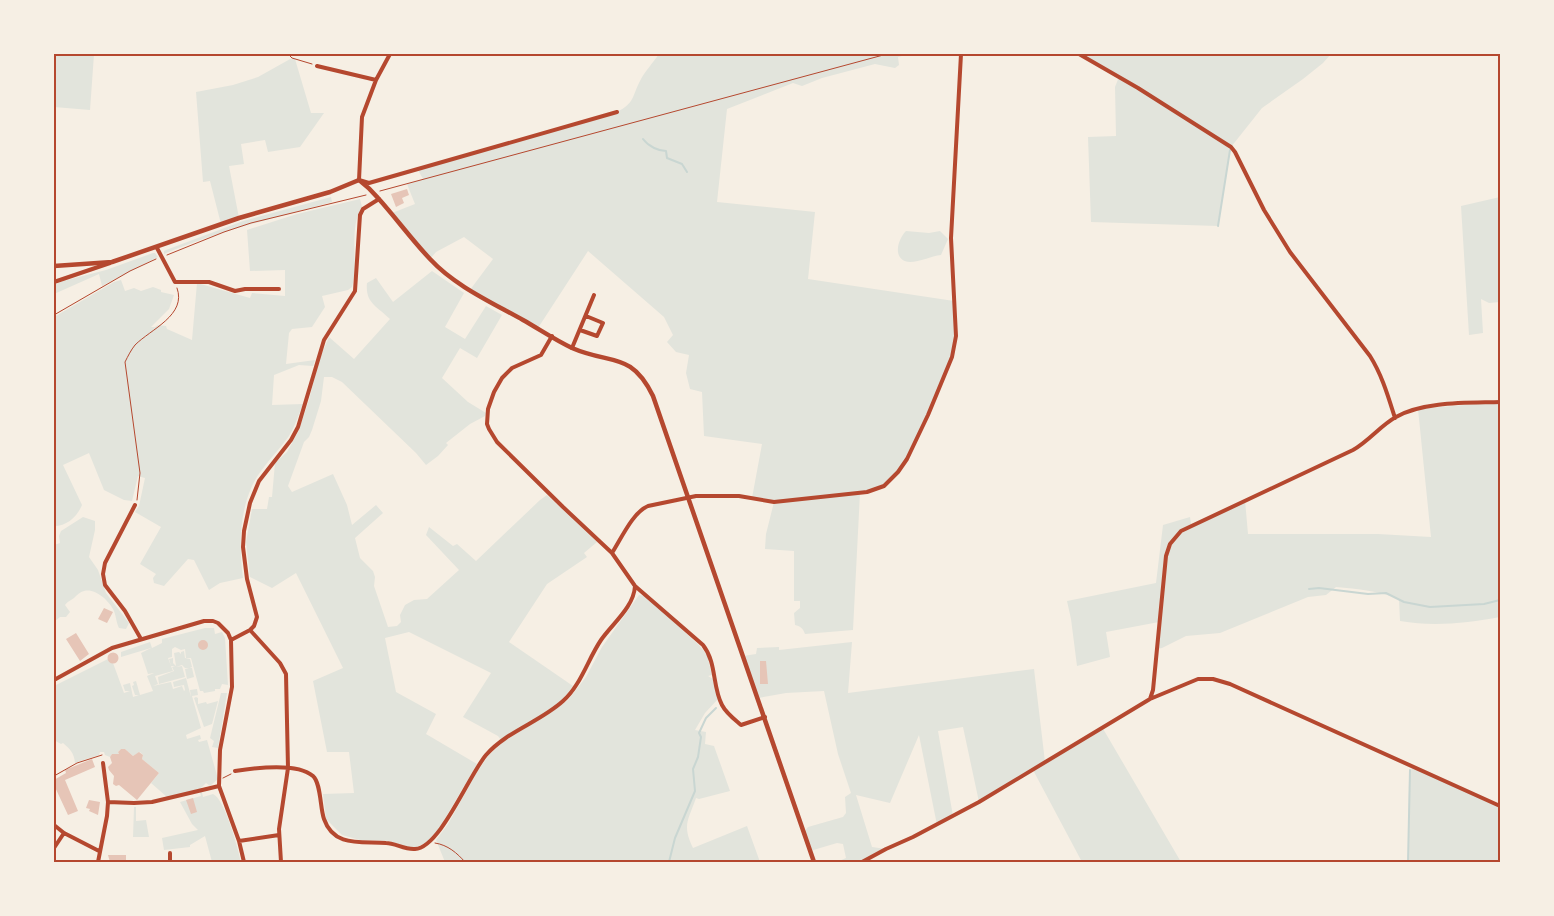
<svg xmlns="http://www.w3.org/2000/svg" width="1554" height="916" viewBox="0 0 1554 916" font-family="'Golos Text',sans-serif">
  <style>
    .green { fill: #e2e4dc }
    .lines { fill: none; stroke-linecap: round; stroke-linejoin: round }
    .stream { stroke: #c9d6d2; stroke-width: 2 }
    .building { fill: #e6c5b7 }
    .path { stroke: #b5482f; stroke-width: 1 }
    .minor { stroke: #b5482f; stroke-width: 4 }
    .tertiary { stroke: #b5482f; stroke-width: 4.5 }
    .neatline { fill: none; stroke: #b5482f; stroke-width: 2 }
  </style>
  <rect width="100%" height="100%" fill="#f6efe4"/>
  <path class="green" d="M54,54H94L90,110L54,107Z
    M659,54H910L898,57L899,65L895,68L875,64L822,78L802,86L793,83L727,109L717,202L815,212L808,279L954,301L956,336L952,357L907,459L884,486L860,493L853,630L805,634C803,628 800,626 795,625L794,613L800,608V601H794V551L765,549L766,534L774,502L752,498L762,444L704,436L702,392L690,389L686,373L689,355L676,352L667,342L673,335L664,317L588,251L538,328L470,290L493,259L464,237L436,252L430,259L392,213L415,204L407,184L423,179L418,170L617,112C635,103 632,96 640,81C645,71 653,63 659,54Z
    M1079,54H1331L1323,63L1303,79L1262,108L1231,147L1218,226L1091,222L1088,137L1116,136L1115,87L1119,77Z
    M292,58L295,59L311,113H324L300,147L268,152L265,140L241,144L244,164L229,166L239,218L221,224L210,181L203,182L196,92L233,85L258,77Z
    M331,197L332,202C275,218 219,231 164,254V251L166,250L243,221Z
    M1500,197V302L1489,303L1481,299L1483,333L1469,335L1461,206Z
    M360,199L362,207C348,228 359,263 352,287L348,290L322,296L325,307L312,327L292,329L289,333L286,364L315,360L313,366L299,365L274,375L272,405L303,404C299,414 295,426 289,436C277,453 261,467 252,486C239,515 239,547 243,578L220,583L209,590L194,560L188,559L164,586L154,583L153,578L156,574L140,564L161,527L135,512L139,506L145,478L138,476L132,501L124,500L104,490L89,453L63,465L82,505C77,517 67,526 54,526V317L114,282L121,280L125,291L134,288L141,291L153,287L161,290V292L174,295L169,309L151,327H155L158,325L166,326L167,329L192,340L197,283L250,298L252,293L285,296V270L250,271L247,230L297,214Z
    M906,231L929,233L940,231L948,239L941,255C931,256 920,262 910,262C892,261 897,240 906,231Z
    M153,253H155L158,257L102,286L99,274L54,294V285L63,281L106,270Z
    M432,271L464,293L445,327L465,339L486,306L502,315L477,358L460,348L442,378L468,402L486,413L485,416L470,424L446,443L448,445L438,456L426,465L416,453L342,382L332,377H324L321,401L312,430L309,437L304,442L288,486L292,492L333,474L347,505L352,525L376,505L383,513L355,538L360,558L373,571L375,577L374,586L388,627L397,626L401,622L400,615L405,605L414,600L427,599L459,570L426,535L429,527L453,546L457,544L476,561L540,500L547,495L597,542L584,553L587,557L547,584L509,642L573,686C556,712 525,722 501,740L498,736L463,717L491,673L409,632L385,638L396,692L436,714L426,734L477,764L436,834L425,843L417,847H406L390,841L360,840L342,835L326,819L323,794L354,793L349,752H327L313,681L343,668L296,573L272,588L250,577L246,542L252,509H267L269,497H272L275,463L287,452L298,432L309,400L319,360L329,337L354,359L390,319C377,306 365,303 367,283L376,278L393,302Z
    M1500,402V617C1467,623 1434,627 1400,621L1399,599C1380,591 1357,589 1336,587L1326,595L1308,597L1220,633L1186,636L1162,648L1157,649L1159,622L1106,632L1110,657L1077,666L1071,619L1067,601L1156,583L1163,525L1190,517L1191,524L1245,500L1248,534H1378L1431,537L1418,409Z
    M83,517L95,521V530L89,557L98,570L106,593L129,623L126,629L119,628C116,622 116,614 113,609C108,600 95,588 84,591C80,592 77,595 74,598C70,601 68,601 65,605L70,612L66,617H60L54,622V545L60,543L59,536L61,531Z
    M639,595L645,596L699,645L707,655L712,675L708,676L713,679L718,699L705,713L695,730L706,732L705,744L714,746L730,791L699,799L696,798C688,821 682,825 693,848L747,826L760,862H445L436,840L448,824L477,772L488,756L503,742L553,711L568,700L586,677L602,647Z
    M205,628H214L215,634L222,632L225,638L228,685L222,684L220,689H215V691L204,693L203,691H200L191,658H186L185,649L181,650L175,647L172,649V657L168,658L173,671L155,676L158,684L153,686L171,682L173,689L182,686L184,691L185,690L184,685L174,687L173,682L186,678L191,697L190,690L197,689L198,695L192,696L201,728L186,735L187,739L200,735L201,739L198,740L199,742L207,740L218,779L210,786L206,783L201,788L203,797L213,794C225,799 238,849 241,862H212L205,836L190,845V847L164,850L162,838L198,830L192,824L180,802L201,796L199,789L167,797L151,783L159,773L142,759L143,755L140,752L133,756L125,749H121L118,752L119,754H112L110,757L105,755L104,752H100L99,755L75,763C74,753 70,749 63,743L61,744L54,740V686L108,659L113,663L124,693L130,691H125L123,685L130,683L133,697L139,695H135L132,686L134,685L133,682L136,681L140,695L153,691L147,676L154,673L148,674L141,653L151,648L121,657V652L150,642L152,648L162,643V639Z
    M852,642L848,693L1034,669L1045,762L1102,727L1181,862H1082L1033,770L979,802L963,727L938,731L953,816L937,825L919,735L890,803L856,795L872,847L886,849L862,862H837L846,858L843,844L837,843L810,851L804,832L808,827L843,817L846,813L845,797L851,793L838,754L824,691L786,693L758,698L743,656L756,654L757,648L779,647V650Z
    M184,651L185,658L190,659L192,667L190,668H192L194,677L187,679L185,669L189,668H185L182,665L176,667L182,666L185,677L159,684L158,677L174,671L172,667L175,666H171L169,659L173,658V663L176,666L174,653L179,652L181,654V652Z
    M221,693H227L218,748L212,747L214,741L210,738Z
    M196,697L198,698V704L206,702L207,704L218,701L212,724L204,727L194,698Z
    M1412,766L1500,806V862H1408L1409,780Z
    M134,807H136V821L146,820L149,837H133Z"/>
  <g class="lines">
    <path class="stream" d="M643,139C649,147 659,151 666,151L667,158L682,164L687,172
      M1218,226L1230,150
      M1309,589L1319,588L1368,594L1386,593L1404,602L1430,607L1484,604L1500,600
      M669,862L675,838L695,791L693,769L698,757L701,737L699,733L706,718L716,708
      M1408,862L1410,770"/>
  </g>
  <path class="building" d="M407,189L409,195L402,198L404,203L396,207L391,194Z
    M104,608L113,612L107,623L98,619Z
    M76,633L89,654L80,661L66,639Z
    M198 645a5 5 0 1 1 10 0a5 5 0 1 1-10 0Z
    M107.5 658a5.5 5.5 0 1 1 11 0a5.5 5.5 0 1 1-11 0Z
    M760,661H766L768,684H760Z
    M121,749H125L133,756L139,752L143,755L142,759L159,773L137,800L119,785L116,786L113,784L114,776L109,770L108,767L112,763L110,757L112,754H119L118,752Z
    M92,759L95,767L65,780L78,811L68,815L54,785V780L66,773L65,770Z
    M193,798L197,812L191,814L186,800Z
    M89,800L100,802L98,815L89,811L90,809L86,808Z
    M108,855H126V862H110Z"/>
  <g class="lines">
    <path class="path" d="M288,54L292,58L312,64
      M380,191L887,54
      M167,255L224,232L251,223L366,195
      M54,315L130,271L156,259
      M137,500L140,473L125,362C128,356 131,350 135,345C151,329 187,315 177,288
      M54,776L77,763L102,755
      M223,778L231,774
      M435,843C448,845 457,853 465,862"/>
    <path class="minor" d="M390,54L376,80L362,117L359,180L369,183L617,112
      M1079,54L1138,88L1231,147L1235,152L1264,210L1290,252L1370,356C1382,375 1388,396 1395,418
      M317,66L376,80
      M157,248L175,282H209L235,291L245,289H279
      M54,282L110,263
      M580,330L597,336L603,323L586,316
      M552,336L541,355L512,368L502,378L494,392L488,409L487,424L489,429L497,442L563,507L612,553L635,586L703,645C717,663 712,686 722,705C726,713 734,719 741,725L765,717
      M572,348L594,295
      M135,505L105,563L103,574L105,585L125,611L141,639
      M612,553C621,539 633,512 648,506L696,496H739L774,502L867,492L884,486L898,472L907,459L928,415L952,357L956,336L951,238L961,54
      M250,630L280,663L286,674L288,768L279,829L281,862
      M231,640L250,630L254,626L257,617L247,579L243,547L244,531L250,503L259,481L291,440L298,427L324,340L355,291L360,215L363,209L379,199
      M54,680L112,648L204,621H213L218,623L228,633L231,640L232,687L220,750L219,786L239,841L244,862
      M1150,699L1153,690L1166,556L1170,544L1181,531L1353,450C1369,441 1381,425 1396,417C1424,401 1469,403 1500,402
      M235,771C254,768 297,762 313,776C321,783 320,808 324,819C334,848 362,841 386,843C395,843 405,850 415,849C440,848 469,775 486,755C507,731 540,722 563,701C581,685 588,659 601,640C612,624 634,607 635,586
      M108,802L134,803L152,802L219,786
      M54,825L64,833L99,851
      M239,841L279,835
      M54,848L64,833
      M98,862L107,816L108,802L103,763
      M170,862V853
      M862,862L886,849L913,837L979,802L1150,699L1198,679H1213L1230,684L1500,806"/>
    <path class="tertiary" d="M54,266L112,262L239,218L330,192L359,180C367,186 372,191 378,198C396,218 412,240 430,259C455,286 491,302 523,320C539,329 555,340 572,348C611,365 631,351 653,396L814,862"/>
  </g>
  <rect width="1554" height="916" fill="none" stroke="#f6efe4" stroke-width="110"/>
  <rect x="55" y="55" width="1444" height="806" class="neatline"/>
</svg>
